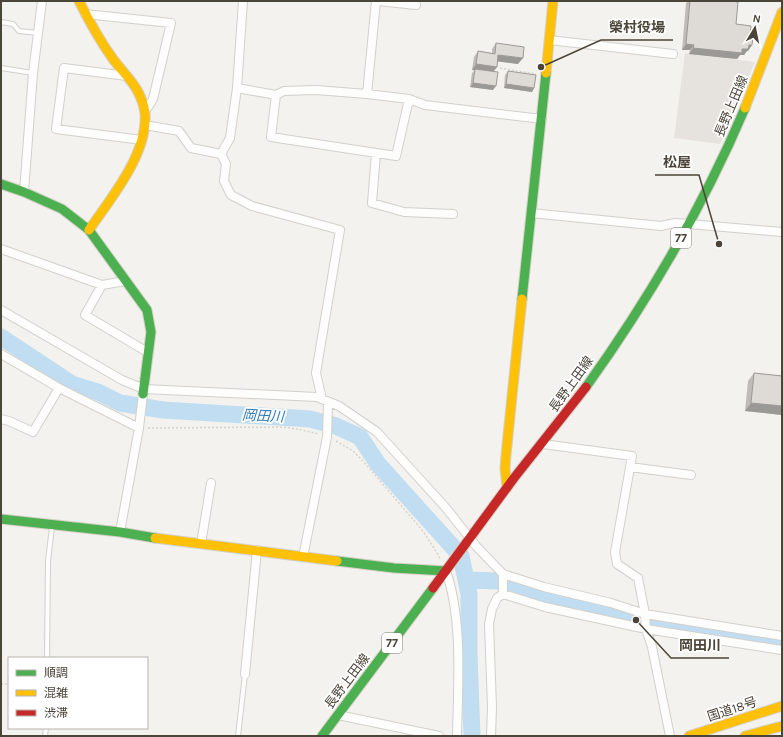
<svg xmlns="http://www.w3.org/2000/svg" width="783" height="737" viewBox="0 0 783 737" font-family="Karla,'Noto Sans JP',sans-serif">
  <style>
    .parking { fill: #e6e3df }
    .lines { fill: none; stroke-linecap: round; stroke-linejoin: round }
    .river { stroke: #c0ddf1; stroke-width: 17 }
    .lane-casing { stroke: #d2d0cb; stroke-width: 6 }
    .street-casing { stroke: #d2d0cb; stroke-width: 10 }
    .fast-casing { stroke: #d3cfc5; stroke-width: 11 }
    .slow-casing { stroke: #d3cfc5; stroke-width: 11 }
    .jam-casing { stroke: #d3cfc5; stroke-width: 11 }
    .path { stroke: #d3d2cc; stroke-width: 1.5; stroke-dasharray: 2 2; stroke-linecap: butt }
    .lane { stroke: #fdfdfc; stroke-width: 4 }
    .street { stroke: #fdfdfc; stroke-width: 8 }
    .fast { stroke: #4caf50; stroke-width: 9 }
    .slow { stroke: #ffc107; stroke-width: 9 }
    .jam { stroke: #c62828; stroke-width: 9 }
    .wall { fill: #bfbcb8 }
    .shaded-wall { fill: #9b9996 }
    .building { fill: #dedbd6; stroke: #9b9996 }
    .labels { text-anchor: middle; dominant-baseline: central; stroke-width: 3.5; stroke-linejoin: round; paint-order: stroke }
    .shield { fill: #fff; stroke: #817c74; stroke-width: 1 }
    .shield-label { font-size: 12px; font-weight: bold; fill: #4b4439 }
    .street-label { font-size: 13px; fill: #4b4439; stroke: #fff }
    .water-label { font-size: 14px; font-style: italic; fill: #2e7ab2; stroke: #fff }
    .leader { fill: none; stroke: #4b4439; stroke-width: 1.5 }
    .callout-dot { fill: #4b4439; stroke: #fff; stroke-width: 1.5 }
    .callout-label { font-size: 14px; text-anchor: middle; font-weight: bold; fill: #4b4439; stroke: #fff; stroke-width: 3.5; stroke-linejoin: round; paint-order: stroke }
  </style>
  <rect width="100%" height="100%" fill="#f4f2ee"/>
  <path class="parking" d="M685,53L755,62L720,144L674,138Z"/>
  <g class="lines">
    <path class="river" d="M1,337L72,384L98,392L120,403L163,410L310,419L336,426L360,437L378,464L461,556L469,594V655L472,736
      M467,580L498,581L559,603L636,620L782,644"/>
    <g class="lane-casing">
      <path id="lane" d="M1,22L13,24L19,31L38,33
        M1,68L33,73
        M47,658L48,561L52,527
        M45,736L46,728
        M238,736L245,674"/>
    </g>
    <g class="street-casing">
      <path id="street" d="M243,1L237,88L276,95L284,91L316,90L367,94L409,99L425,105L542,119
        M378,1L416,5
        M85,14L171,23L153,99L145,112
        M549,40L673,54
        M127,76L64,68L56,129L142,140
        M367,94L376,1
        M276,95L271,137L396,156L409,99
        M145,125L179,131L191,148L221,154
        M376,153L372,203L404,212L453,214
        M221,154L226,164L224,181L231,195L252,206L340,230L316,373L322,399
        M221,154L230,138L237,88
        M24,192L33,73L42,1
        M531,213L661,226L675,223L689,224L782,232
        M1,249L102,285L125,281
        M102,285L85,315L149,353
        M1,310L122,380L144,389L317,397L339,406L377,432L446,508L476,546L503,574L544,587L611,603L645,614L782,636
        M1,354L59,388L139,428
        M1,419L9,421L33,432L59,388
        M543,444L632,456L615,552L617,564L638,578L645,614L646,629L652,647L670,736
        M630,467L691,475
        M120,532L139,428L143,394
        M201,544L211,483
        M303,557L327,437L328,403
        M446,571C463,620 458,684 457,736
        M503,594L545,607L646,629L782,650
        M245,674L257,550
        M338,715L439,736
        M491,736L492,707L489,624L492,609L497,598L503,594V574"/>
    </g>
    <g class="fast-casing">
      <path id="fast" d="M1,184L24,192L62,209L89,230L147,310L151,332L143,394
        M522,299L546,73
        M586,387C649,299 703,207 745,108
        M1,519L120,532L155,538
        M337,561L394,568L446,571
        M322,736L433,588"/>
    </g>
    <g class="slow-casing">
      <path id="slow" d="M79,1C89,21 100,41 113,59C121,70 131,79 137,90C141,97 144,106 145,113C148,154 111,198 89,230
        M546,73L553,1
        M745,108L782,12
        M507,488L505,468L506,455L522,299
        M155,538L337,561
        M689,736L782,706
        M745,736L782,726"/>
    </g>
    <g class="jam-casing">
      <path id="jam" d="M433,588L514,478L586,387"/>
    </g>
    <path class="path" d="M500,68L536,74
      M148,428L283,427L302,430L319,434
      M336,441L353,451L363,461L423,531L434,548L441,560
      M1,684H9"/>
    <use href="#lane" class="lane"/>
    <use href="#street" class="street"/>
    <use href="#fast" class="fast"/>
    <use href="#slow" class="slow"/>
    <use href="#jam" class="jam"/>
  </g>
  <path class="wall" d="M688,1H732L736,24L750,36L752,45L748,51H747L744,55H740L737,59L689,54L690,50H682L686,3Z
    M496,43L518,64L497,61V67L493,72V90L470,87L472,73L475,70H472L474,57L478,51L492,53V49Z
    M508,71L534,88L532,92L504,88L505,75Z
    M754,373L782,376V415L745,411L748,381Z"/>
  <path class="shaded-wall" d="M686,44L694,45L690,50H682Z
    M749,45H752L748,51H747L744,55H740L737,59L689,54L693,48L742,49Z
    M498,55L523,58L518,64L494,61Z
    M476,64L497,67L492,73L472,70Z
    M473,83L496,86L493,90L470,87Z
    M506,84L534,88L532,92L504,88Z
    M751,403L782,406V415L745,411Z"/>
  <path class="building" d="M690,1H732L738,2L736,24L751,26L750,36H753L752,45H749L748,49H742V53L693,48L694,45L686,44Z
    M496,43L524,47L523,58L498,55L497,67L476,64L478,51L495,54Z
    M475,69L498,72L496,86L473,83Z
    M508,71L536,75L534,88L506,84Z
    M754,373L782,376V406L751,403Z"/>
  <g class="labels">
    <g class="shield">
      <rect x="671" y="228" width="20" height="20" rx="3"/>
      <rect x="382" y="633" width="20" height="20" rx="3"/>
    </g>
    <g class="shield-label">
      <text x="681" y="238">77</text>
      <text x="392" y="643">77</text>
    </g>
    <g class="street-label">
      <text transform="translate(731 106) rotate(-67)">長野上田線</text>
      <text transform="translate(571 384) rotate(-54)">長野上田線</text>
      <text transform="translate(347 681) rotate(-53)">長野上田線</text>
      <text transform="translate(732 709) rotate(-18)">国道18号</text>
    </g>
    <g class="water-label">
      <text transform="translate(263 416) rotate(3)">岡田川</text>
    </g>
  </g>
  <path class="leader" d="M541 67L601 40H673M719 244L699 175H655M636 620L671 658H729"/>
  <g class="callout-dot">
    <circle cx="541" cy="67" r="4"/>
    <circle cx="719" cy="244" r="4"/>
    <circle cx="636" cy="620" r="4"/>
  </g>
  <g class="callout-label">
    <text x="637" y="32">榮村役場</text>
    <text x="677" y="167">松屋</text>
    <text x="700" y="650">岡田川</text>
  </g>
  <rect width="783" height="737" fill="none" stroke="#4b4439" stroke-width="4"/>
  <rect x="8" y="657" width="140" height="72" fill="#ffffff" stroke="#b7b4b0"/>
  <rect x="16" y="670" width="20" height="6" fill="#4caf50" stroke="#b7b4b0"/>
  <text x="44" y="677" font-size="12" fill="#4b4439">順調</text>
  <rect x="16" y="690" width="20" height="6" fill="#ffc107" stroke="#b7b4b0"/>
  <text x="44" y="697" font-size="12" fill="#4b4439">混雑</text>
  <rect x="16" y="710" width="20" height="6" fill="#c62828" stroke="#b7b4b0"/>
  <text x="44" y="717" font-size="12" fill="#4b4439">渋滞</text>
  <g transform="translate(755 28) rotate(10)" stroke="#ffffff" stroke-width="3" paint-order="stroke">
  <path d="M0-3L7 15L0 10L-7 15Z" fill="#4b4439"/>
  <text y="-6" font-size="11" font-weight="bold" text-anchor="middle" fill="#4b4439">N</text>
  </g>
</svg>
